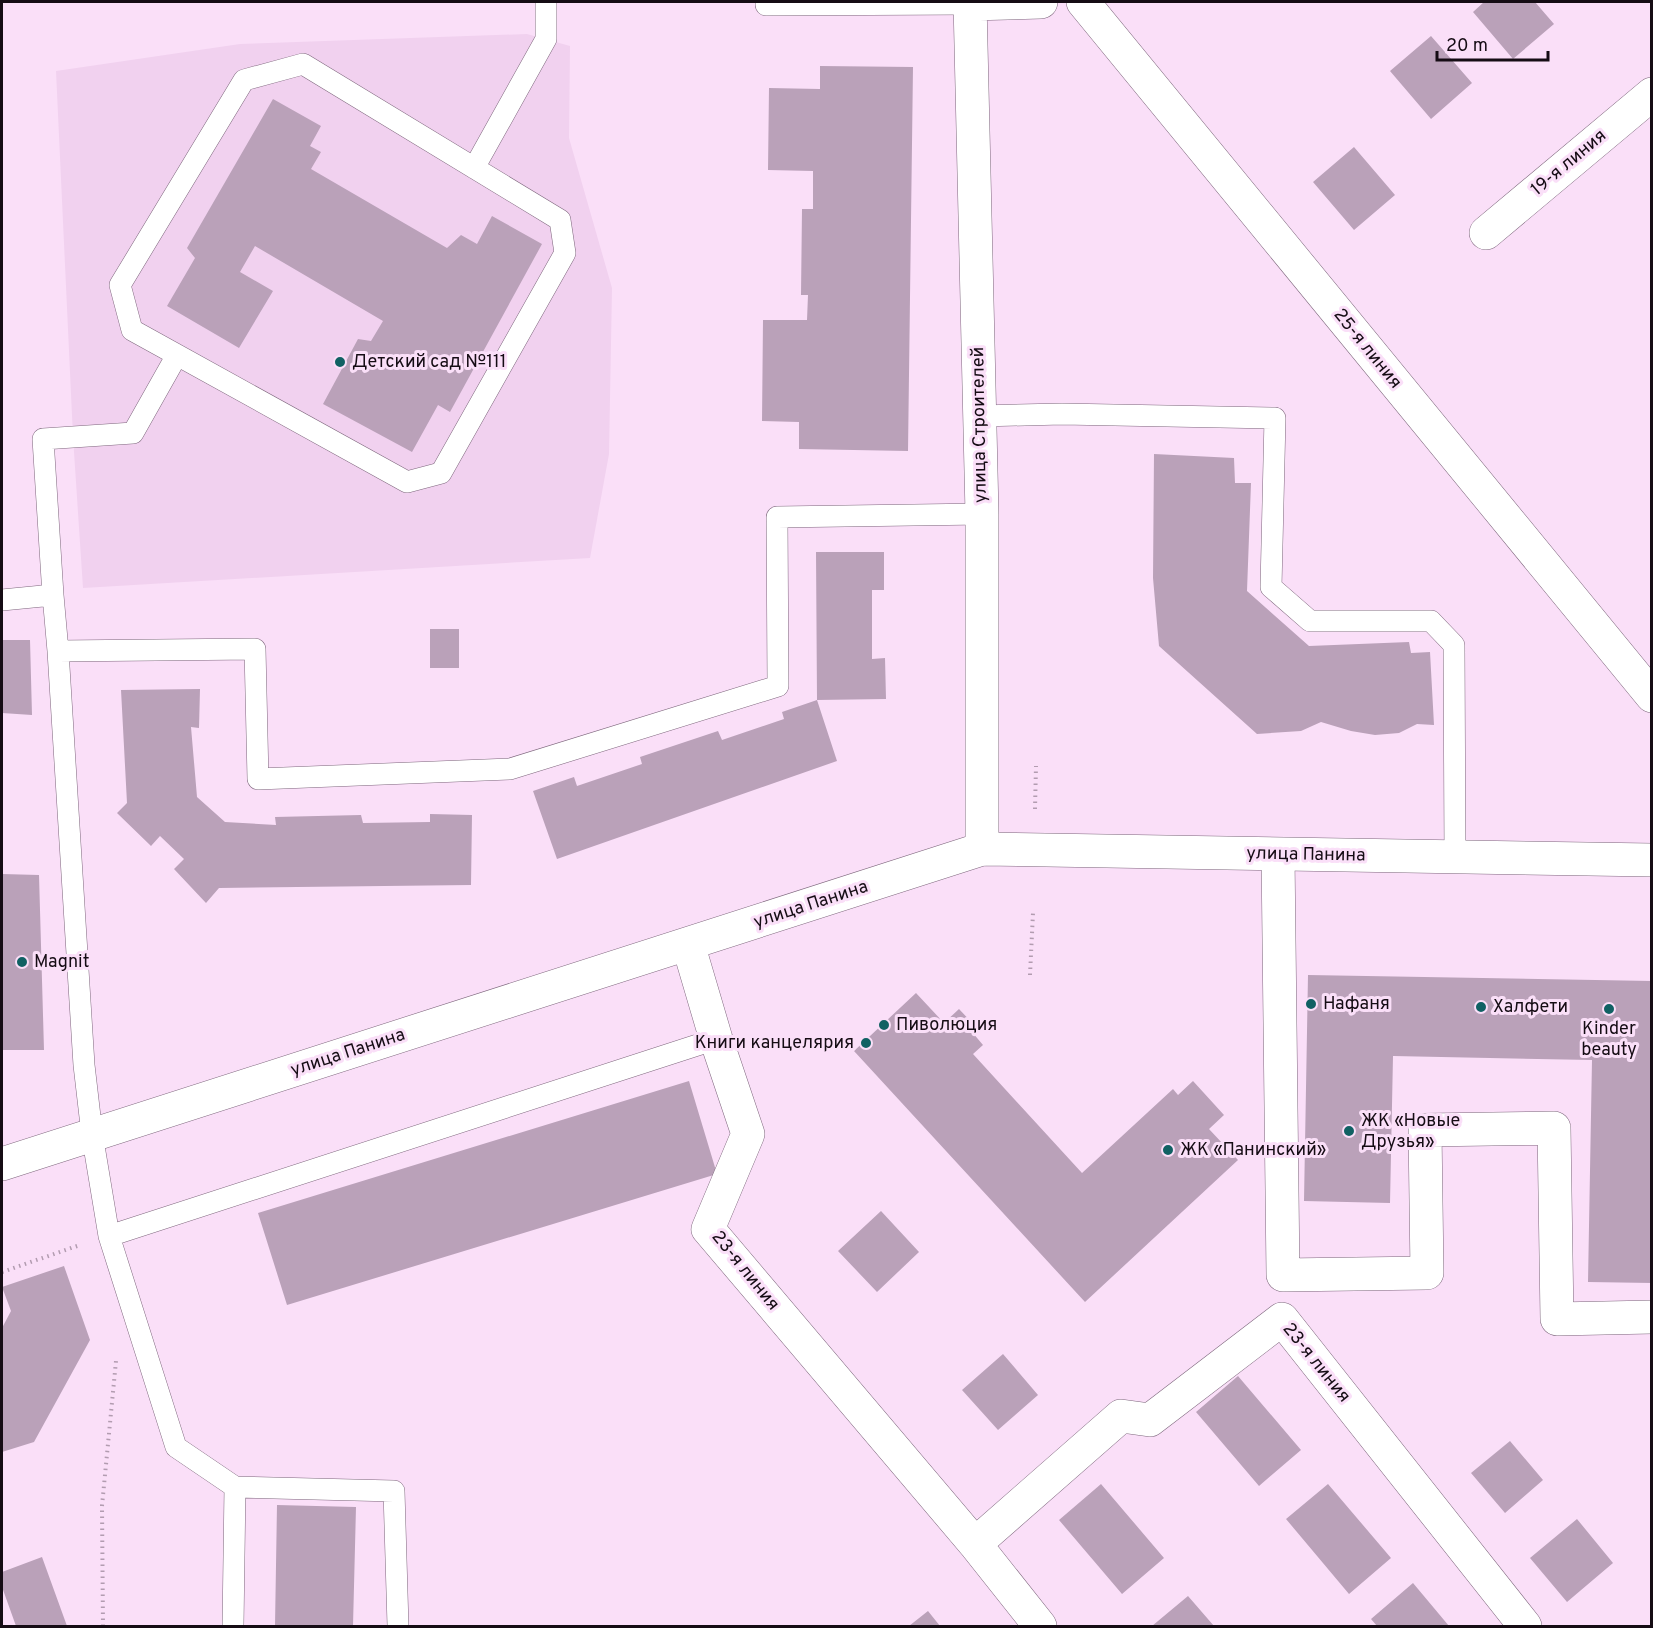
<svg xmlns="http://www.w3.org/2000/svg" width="1653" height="1628" viewBox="0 0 1653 1628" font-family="Overpass,sans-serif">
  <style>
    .built { fill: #f1d1ef }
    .building { fill: #baa1b9 }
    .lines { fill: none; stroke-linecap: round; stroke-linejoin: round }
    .lane-casing { stroke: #7e677d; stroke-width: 22 }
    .street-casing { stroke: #7e677d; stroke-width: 34 }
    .secondary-casing { stroke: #7e677d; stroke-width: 34 }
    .path { stroke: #b29cb0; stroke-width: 4; stroke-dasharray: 1.5 4.5; stroke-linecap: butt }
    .lane { stroke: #fff; stroke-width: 21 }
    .street { stroke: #fff; stroke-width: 33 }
    .secondary { stroke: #fff; stroke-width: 33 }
    .poi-dot { fill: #106163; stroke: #fadff8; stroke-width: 2 }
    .labels { text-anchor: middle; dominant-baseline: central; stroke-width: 6; stroke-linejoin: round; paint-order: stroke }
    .street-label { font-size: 18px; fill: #150c14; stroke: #fadff8 }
    .poi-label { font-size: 18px; fill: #150c14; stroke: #fadff8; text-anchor: start }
  </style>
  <rect width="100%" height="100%" fill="#fadff8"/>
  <path class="built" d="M527,34L570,46L569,138L612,288L609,454L590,558L83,588L73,437L56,71L240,44Z"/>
  <path class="building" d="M1484,2H1535L1554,24L1513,59L1473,12Z
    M1431,36L1472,83L1431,119L1390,71Z
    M820,66L913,67L908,451L799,449V422L762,421L763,320H807L808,295H801L802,209H813V171L768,170L769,88L820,89Z
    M273,99L321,126L310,146L321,152L311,169L447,248L461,235L477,244L492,216L542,244L450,412L438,405L412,452L323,404L358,339L371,341L383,321L255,246L240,272L273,291L239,348L167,306L195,258L187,248Z
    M1354,147L1395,195L1354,230L1313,182Z
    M1154,454L1234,458L1235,483H1251L1247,591L1309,646L1409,642L1411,653L1430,652L1434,725L1417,724L1399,733L1375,735L1351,731L1321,722L1301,731L1257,734L1159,646L1153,578Z
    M816,552H884V590H872V659L885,658L886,699L817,700Z
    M430,629H459V668H430Z
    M2,640H30L32,715L2,713Z
    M200,689L199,728L191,727L197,797L225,822L276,825L275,817L361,815L363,823L430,822V814L472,815L471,885L219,888L206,903L174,869L184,859L160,836L151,846L117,813L127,803L121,690Z
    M817,700L837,761L557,859L533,791L574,777L577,786L642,764L640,757L718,731L722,740L784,719L782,712Z
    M2,874L39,875L44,1050H2Z
    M1308,975L1652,981V1283L1588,1282L1592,1060L1393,1056L1390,1203L1304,1201Z
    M916,993L944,1023L959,1009L977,1028L972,1032L983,1045L973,1054L1082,1173L1173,1089L1178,1095L1193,1081L1224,1115L1209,1129L1238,1160L1085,1302L854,1051Z
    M689,1081L717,1174L287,1305L258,1213Z
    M881,1211L919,1252L877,1292L838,1251Z
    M64,1266L90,1340L34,1442L2,1452V1328L11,1311L2,1287Z
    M1003,1354L1038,1395L998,1430L962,1390Z
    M1238,1376L1301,1450L1259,1486L1196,1412Z
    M1510,1441L1543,1480L1505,1513L1471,1473Z
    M1101,1484L1164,1558L1122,1594L1059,1520Z
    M1328,1484L1391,1558L1349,1594L1286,1519Z
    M277,1505L356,1507L353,1626H275Z
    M1577,1519L1613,1563L1567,1602L1530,1558Z
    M42,1557L67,1626H16L2,1587V1572Z
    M1413,1583L1449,1626H1377L1371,1619Z
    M1188,1596L1214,1626H1152Z
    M928,1611L940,1626H909Z"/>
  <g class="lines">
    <g class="lane-casing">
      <path id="lane" d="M766,2V5L970,4
        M303,64L560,220L565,253L441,473L407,482L132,330L120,285L244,80Z
        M474,168L546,39V2
        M980,416L1062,414L1275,418L1271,587L1310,621H1431L1454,645L1455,857
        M53,595L43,439L133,433L177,355
        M2,600L53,595L58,651L84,1065L92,1134L109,1236L176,1447L235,1487L394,1491L398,1626
        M58,651L255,649L258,779L510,769L778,686L777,517L982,514
        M109,1236L716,1039
        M233,1626L235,1487"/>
    </g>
    <g class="street-casing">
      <path id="street" d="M970,2L982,514V849
        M1083,2L1652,696
        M970,4L1041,2
        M1486,233L1652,94
        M1278,855L1283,1275L1427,1273L1425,1130L1554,1128L1557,1319L1652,1317
        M688,944L716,1039L748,1134L708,1229L975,1544L1040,1626
        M975,1544L1121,1416L1150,1420L1282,1319L1525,1626"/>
    </g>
    <g class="secondary-casing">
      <path id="secondary" d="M2,1164L982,849L1652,860"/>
    </g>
    <path class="path" d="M1035,809L1036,766
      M1030,975L1033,913
      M2,1272L80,1245
      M103,1626L102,1506L116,1361"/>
    <use href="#lane" class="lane"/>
    <use href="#street" class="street"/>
    <use href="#secondary" class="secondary"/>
  </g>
  <g class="poi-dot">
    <circle cx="340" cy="362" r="6"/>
    <circle cx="22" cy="962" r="6"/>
    <circle cx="1311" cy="1004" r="6"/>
    <circle cx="1481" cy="1007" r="6"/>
    <circle cx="1609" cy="1009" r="6"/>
    <circle cx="884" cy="1025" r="6"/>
    <circle cx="866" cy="1043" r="6"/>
    <circle cx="1349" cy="1131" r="6"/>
    <circle cx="1168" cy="1150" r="6"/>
  </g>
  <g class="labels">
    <g class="street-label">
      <text transform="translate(1569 163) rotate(-40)">19-я линия</text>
      <text transform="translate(1367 349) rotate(51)">25-я линия</text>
      <text transform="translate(980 425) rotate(-91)">улица Строителей</text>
      <text transform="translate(1306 855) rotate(1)">улица Панина</text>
      <text transform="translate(811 905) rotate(-18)">улица Панина</text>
      <text transform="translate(348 1053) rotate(-18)">улица Панина</text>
      <text transform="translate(745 1271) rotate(51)">23-я линия</text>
      <text transform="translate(1316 1363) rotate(51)">23-я линия</text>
    </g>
    <g class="poi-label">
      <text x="352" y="362">Детский сад №111</text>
      <text x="34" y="962">Magnit</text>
      <text x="1323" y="1004">Нафаня</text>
      <text x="1493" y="1007">Халфети</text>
      <text x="896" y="1025">Пиволюция</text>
      <text x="1609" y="1029" text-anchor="middle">Kinder<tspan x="1609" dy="21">beauty</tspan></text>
      <text x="854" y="1043" text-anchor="end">Книги канцелярия</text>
      <text x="1361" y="1121">ЖК «Новые<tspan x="1361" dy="21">Друзья»</tspan></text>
      <text x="1180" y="1150">ЖК «Панинский»</text>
    </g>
  </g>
  <rect width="1653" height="1628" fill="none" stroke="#150c14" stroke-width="6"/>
  <path d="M1437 51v9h111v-9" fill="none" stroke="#150c14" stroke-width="3"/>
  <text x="1446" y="51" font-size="18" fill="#150c14" stroke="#fadff8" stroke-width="4.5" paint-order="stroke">20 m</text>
</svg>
